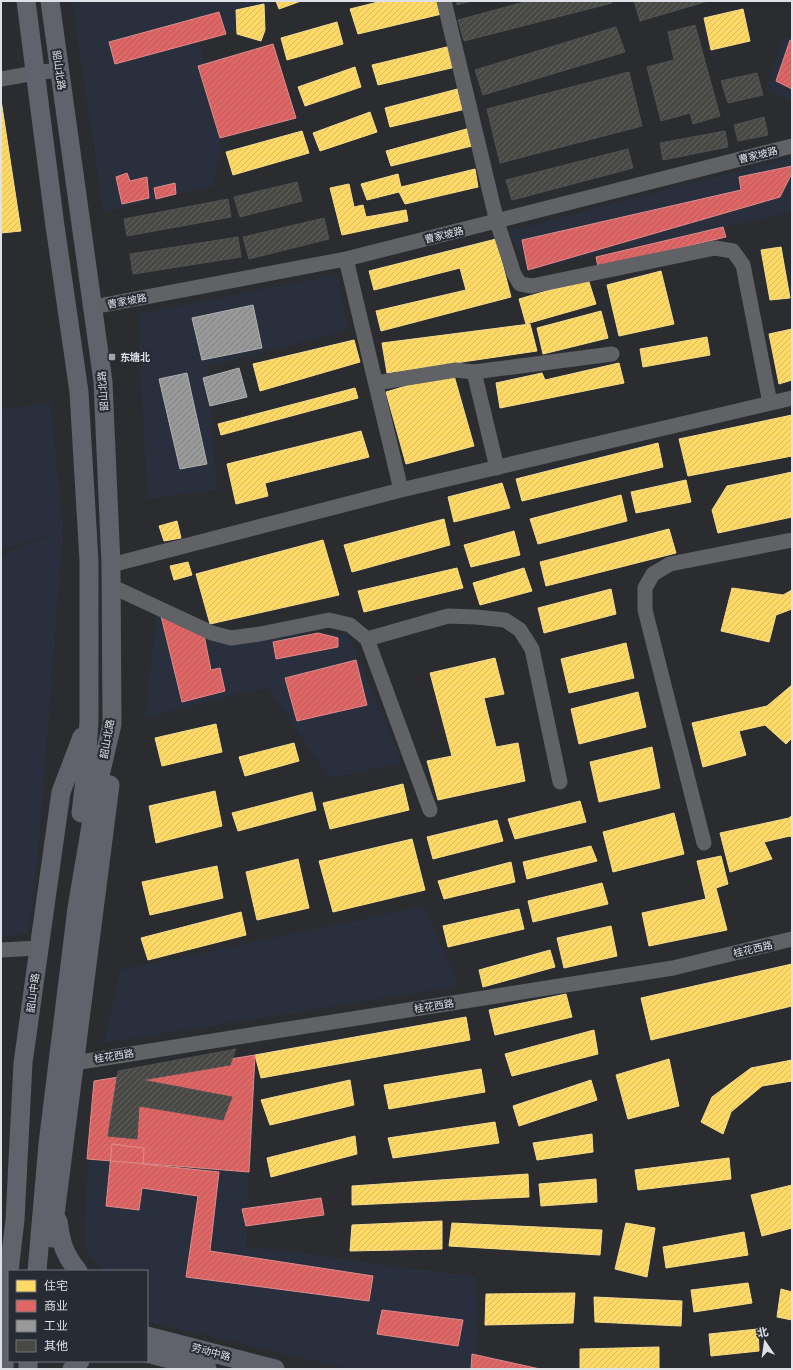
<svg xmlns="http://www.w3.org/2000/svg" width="793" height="1370" viewBox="0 0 793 1370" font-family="'Times New Roman','Noto Sans SC',serif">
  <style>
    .built { fill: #292f3c }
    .homes { fill: url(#homes-hatch); stroke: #f5db8d }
    .shops { fill: url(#shops-hatch); stroke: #df8b8d }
    .industry { fill: url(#industry-hatch); stroke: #aeafb0 }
    .building { fill: url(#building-hatch); stroke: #505151 }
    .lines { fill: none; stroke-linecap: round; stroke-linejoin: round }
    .minor { stroke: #606266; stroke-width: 15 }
    .major { stroke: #60636b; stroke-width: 19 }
    .poi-dot { fill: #9fa2a7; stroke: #262b34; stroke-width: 1.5 }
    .labels { text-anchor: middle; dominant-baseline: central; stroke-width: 4; stroke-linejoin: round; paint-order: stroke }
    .street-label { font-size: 10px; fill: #dee1e7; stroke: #262b34 }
    .poi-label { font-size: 10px; font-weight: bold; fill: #dee1e7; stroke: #262b34; text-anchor: start }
  </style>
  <defs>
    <pattern id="homes-hatch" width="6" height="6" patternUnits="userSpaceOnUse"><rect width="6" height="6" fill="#ffd966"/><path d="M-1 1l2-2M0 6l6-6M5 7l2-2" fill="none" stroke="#d9bb5f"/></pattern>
    <pattern id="shops-hatch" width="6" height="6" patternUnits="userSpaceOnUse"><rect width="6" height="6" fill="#e06666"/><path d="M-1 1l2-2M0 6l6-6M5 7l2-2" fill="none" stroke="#b15c5c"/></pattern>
    <pattern id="industry-hatch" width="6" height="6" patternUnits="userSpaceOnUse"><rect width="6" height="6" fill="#999"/><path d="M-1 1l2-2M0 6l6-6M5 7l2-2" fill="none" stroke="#7f8080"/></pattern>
    <pattern id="building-hatch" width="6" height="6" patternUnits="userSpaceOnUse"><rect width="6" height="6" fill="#484944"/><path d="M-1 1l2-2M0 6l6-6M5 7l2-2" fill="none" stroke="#62635f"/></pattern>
  </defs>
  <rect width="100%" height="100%" fill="#2a2c30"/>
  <path class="built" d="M72,1H272L258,27L199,37L221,148L213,186L103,212Z
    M792,35V100L765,90L782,40Z
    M792,156V212L528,270L509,231Z
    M337,274L348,330L207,367L217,489L147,499L138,314Z
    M51,403L63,531L38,858L28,933L1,938V555L56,533L1,549V409Z
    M157,607L231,638L348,633L402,763L330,778L267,687L145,718Z
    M423,906L460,986L104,1043L120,970Z
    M87,1159L249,1172L246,1246L476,1277L478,1369H349L148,1322L147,1271H104L85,1249Z"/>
  <path class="homes" d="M276,1H301L279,9Z
    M382,1H443L446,13L358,34L350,9Z
    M264,4L265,30L261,41L237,34L236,10Z
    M743,9L750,41L711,50L704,18Z
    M337,22L343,44L287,60L281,38Z
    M455,45L460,66L378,85L372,65Z
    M355,67L361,87L305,106L298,87Z
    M465,87L470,108L390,127L385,108Z
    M1,100L21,231L1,233Z
    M370,112L377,132L320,151L313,133Z
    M470,128L476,145L391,166L386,151Z
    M302,131L309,153L233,175L226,152Z
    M475,169L478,187L405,204L399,192L367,200L361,184L398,174L401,187Z
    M349,184L354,207L363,205L366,217L406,210L408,221L342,235L330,188Z
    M496,239L511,297L381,331L376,311L466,290L460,268L374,290L369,271Z
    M781,247L790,298L770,300L761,250Z
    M661,271L674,324L619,336L607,285Z
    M588,279L596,304L526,324L519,299Z
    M601,311L608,338L543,354L537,328Z
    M530,324L537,351L387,373L382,343Z
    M792,329V380L779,384L769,334Z
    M707,337L710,355L643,367L640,349Z
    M354,340L360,362L260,391L253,364Z
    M619,363L624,383L500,408L496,383L542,373L545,380Z
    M453,372L474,446L406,464L386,392Z
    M355,388L358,398L221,435L218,424Z
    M792,415V456L688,476L679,439Z
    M361,431L369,457L265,483L268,496L236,504L227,464Z
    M658,443L663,467L522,501L516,479Z
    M792,472V517L718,533L712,510L727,486Z
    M686,480L691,502L636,513L631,492Z
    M502,483L510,508L454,522L448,497Z
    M621,495L627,521L538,544L530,519Z
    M444,519L450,545L352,572L344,545Z
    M177,521L181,538L164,541L159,526Z
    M669,529L676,553L546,586L540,562Z
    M514,531L520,555L471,567L464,545Z
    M323,540L339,595L210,624L196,574Z
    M188,562L192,575L174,580L170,566Z
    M457,568L463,588L364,612L358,591Z
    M524,568L532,591L480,605L473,583Z
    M732,588L783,595L792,590V609L776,615L769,642L721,631Z
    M611,589L616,614L544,633L538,608Z
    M626,643L634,678L569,693L561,659Z
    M495,658L504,694L484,698L496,747L518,743L525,781L438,800L427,761L452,756L430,673Z
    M792,685V738L786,744L765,725L739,731L746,755L703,767L692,723L767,706Z
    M638,692L646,727L579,744L571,709Z
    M216,724L222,752L162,766L155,738Z
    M294,743L299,761L245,776L239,757Z
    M652,747L660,788L599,802L590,762Z
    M403,784L409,810L330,829L323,803Z
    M215,791L222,826L156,843L149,806Z
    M312,792L316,810L238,831L232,813Z
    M580,801L586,822L515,839L508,819Z
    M674,813L684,854L613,872L603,832Z
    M792,815V838L790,836L764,842L772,859L730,872L720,833L789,818Z
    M497,820L503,841L433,859L427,837Z
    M412,839L425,890L333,912L319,861Z
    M591,846L597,861L527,879L523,862Z
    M721,856L728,884L716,888L727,930L649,946L642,913L706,899L697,861Z
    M298,859L309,908L257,920L246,872Z
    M511,862L515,882L444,899L438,881Z
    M217,866L223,898L150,915L142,882Z
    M602,883L608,904L533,922L528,901Z
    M519,909L524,929L448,947L443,926Z
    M241,912L246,935L148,960L141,938Z
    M611,926L617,956L564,968L557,938Z
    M550,950L555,967L483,987L479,970Z
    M792,964V1006L651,1040L641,998Z
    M566,994L572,1017L495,1035L489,1010Z
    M466,1017L470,1040L261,1078L255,1055Z
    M594,1030L598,1054L512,1076L505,1054Z
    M669,1059L679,1106L628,1119L616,1075Z
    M792,1060V1081L762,1086L731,1112L723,1134L701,1122L712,1097L751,1068Z
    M481,1069L485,1092L389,1109L384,1085Z
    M350,1080L354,1105L270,1125L261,1100Z
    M591,1080L597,1100L519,1126L513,1106Z
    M495,1122L499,1143L393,1158L388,1138Z
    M592,1134L593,1152L537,1160L533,1143Z
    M355,1136L357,1154L271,1177L267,1158Z
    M729,1158L731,1179L638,1190L635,1170Z
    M528,1174L529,1197L352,1205V1186Z
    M596,1179L597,1202L541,1206L539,1184Z
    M792,1185V1228L762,1236L751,1195Z
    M442,1221V1249L350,1251L352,1225Z
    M452,1223L602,1230L600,1255L449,1246Z
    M626,1223L655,1228L647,1277L615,1269Z
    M744,1232L748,1255L666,1268L663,1247Z
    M748,1283L752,1303L694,1312L691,1290Z
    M781,1289L792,1292V1320L777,1317Z
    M575,1293L573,1323L485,1325L486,1294Z
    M594,1297L682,1301L681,1326L595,1322Z
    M758,1329L759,1351L711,1356L709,1334Z
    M659,1347V1369H580V1349Z"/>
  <path class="shops" d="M219,12L226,34L115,64L109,42Z
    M790,40L792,41V89L776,81Z
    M273,44L296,118L220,138L198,66Z
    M792,166V173L780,197L528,270L522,240L741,190L739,177Z
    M127,173L130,181L147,177L149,198L122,204L116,177Z
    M175,183L176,194L156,199L154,188Z
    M723,227L726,237L598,267L596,257Z
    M160,612L204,635L211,670L220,668L225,691L182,702Z
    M318,633L338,638V647L276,659L273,642Z
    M356,660L367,705L297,721L285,678Z
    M255,1055L249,1172L87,1159L94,1081Z
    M112,1144L144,1148L143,1164L219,1172L210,1251L373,1276L369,1301L186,1277L198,1196L142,1188L139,1210L106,1206Z
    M321,1198L324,1215L246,1226L242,1209Z
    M382,1310L463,1320L458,1346L377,1334Z
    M472,1354L540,1369H471Z"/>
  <path class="industry" d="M253,305L262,348L202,360L192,318Z
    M239,368L247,397L210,406L203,378Z
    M187,373L207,464L180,469L159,379Z"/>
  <path class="building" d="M456,1H471L457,5Z
    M528,1H611L612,3L464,41L458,20Z
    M634,1H708L640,21Z
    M695,25L720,116L693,124L690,113L661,121L647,67L674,60L668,32Z
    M616,27L625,52L483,95L475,70Z
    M629,72L642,126L500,163L487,109Z
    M757,73L763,95L728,103L721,81Z
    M764,117L768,135L738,141L734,125Z
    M725,131L728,147L663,160L660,143Z
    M628,149L633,168L512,200L506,180Z
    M297,182L302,201L240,217L234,197Z
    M228,199L231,217L127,236L124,219Z
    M324,218L329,239L249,259L243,237Z
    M238,237L241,257L133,274L130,254Z
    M236,1049L230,1065L142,1080L232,1097L223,1120L139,1106L137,1139L108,1136L118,1071Z"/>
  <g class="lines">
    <path class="minor" d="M444,1L497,222L514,274L520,284L532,286L715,248L733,251L743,265L770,403
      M1,79L35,73L59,70
      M346,259L401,490
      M93,307L346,259L792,146
      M474,372L497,468
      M376,383L456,370L474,372L612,354
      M111,565L401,490L792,398
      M111,586L212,633L231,638L260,634L329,620L350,625L367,639L430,810
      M367,639L448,616L476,617L505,620L520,630L532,649L560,782
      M704,843L645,610V588L653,574L670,564L792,540
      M1,950L39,948
      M74,1063L673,968L792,939"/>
    <path class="major" d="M26,1L55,226L79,392L89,561V721L85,780L81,813
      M58,1221C61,1243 64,1254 78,1271
      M52,1238L110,785
      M9,1271L15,1220L23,1063L61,792L82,737
      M37,1271L48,1144L77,908L98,784L112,724L111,565L103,382L50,1
      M147,1336L275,1369
      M147,1353L207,1369
      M4,1369V1326L9,1272
      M28,1369V1361
      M72,1369L80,1361"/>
  </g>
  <rect class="poi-dot" x="108" y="353" width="8" height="8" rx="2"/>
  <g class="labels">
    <g class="street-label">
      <text transform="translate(59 70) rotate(82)">韶山北路</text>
      <text transform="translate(758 155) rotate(-14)">曹家坡路</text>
      <text transform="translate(444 235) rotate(-14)">曹家坡路</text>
      <text transform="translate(127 301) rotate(-11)">曹家坡路</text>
      <text transform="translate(103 391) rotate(-94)">韶山北路</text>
      <text transform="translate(107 739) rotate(-80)">韶山北路</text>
      <text transform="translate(753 949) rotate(-13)">桂花西路</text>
      <text transform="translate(33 993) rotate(-82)">韶山中路</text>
      <text transform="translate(434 1006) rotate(-9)">桂花西路</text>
      <text transform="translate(114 1056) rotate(-9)">桂花西路</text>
      <text transform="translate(211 1352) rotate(15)">劳动中路</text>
    </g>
    <g class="poi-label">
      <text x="120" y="357">东塘北</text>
    </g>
  </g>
  <rect width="793" height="1370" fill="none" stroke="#dee1e7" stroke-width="4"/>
  <rect x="8" y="1270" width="140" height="92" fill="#262b34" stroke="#70747c"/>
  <rect x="16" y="1280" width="20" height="12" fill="#ffd966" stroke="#70747c"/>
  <text x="44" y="1290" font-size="12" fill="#dee1e7">住宅</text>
  <rect x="16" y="1300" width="20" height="12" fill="#e06666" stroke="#70747c"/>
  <text x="44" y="1310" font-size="12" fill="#dee1e7">商业</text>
  <rect x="16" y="1320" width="20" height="12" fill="#999999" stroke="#70747c"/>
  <text x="44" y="1330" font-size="12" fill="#dee1e7">工业</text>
  <rect x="16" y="1340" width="20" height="12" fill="#484944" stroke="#70747c"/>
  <text x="44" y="1350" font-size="12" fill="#dee1e7">其他</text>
  <g transform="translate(765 1342) rotate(347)" stroke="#262b34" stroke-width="3" paint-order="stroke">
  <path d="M0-3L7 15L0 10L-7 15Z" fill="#dee1e7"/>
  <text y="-6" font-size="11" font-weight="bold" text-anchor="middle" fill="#dee1e7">北</text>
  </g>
</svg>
